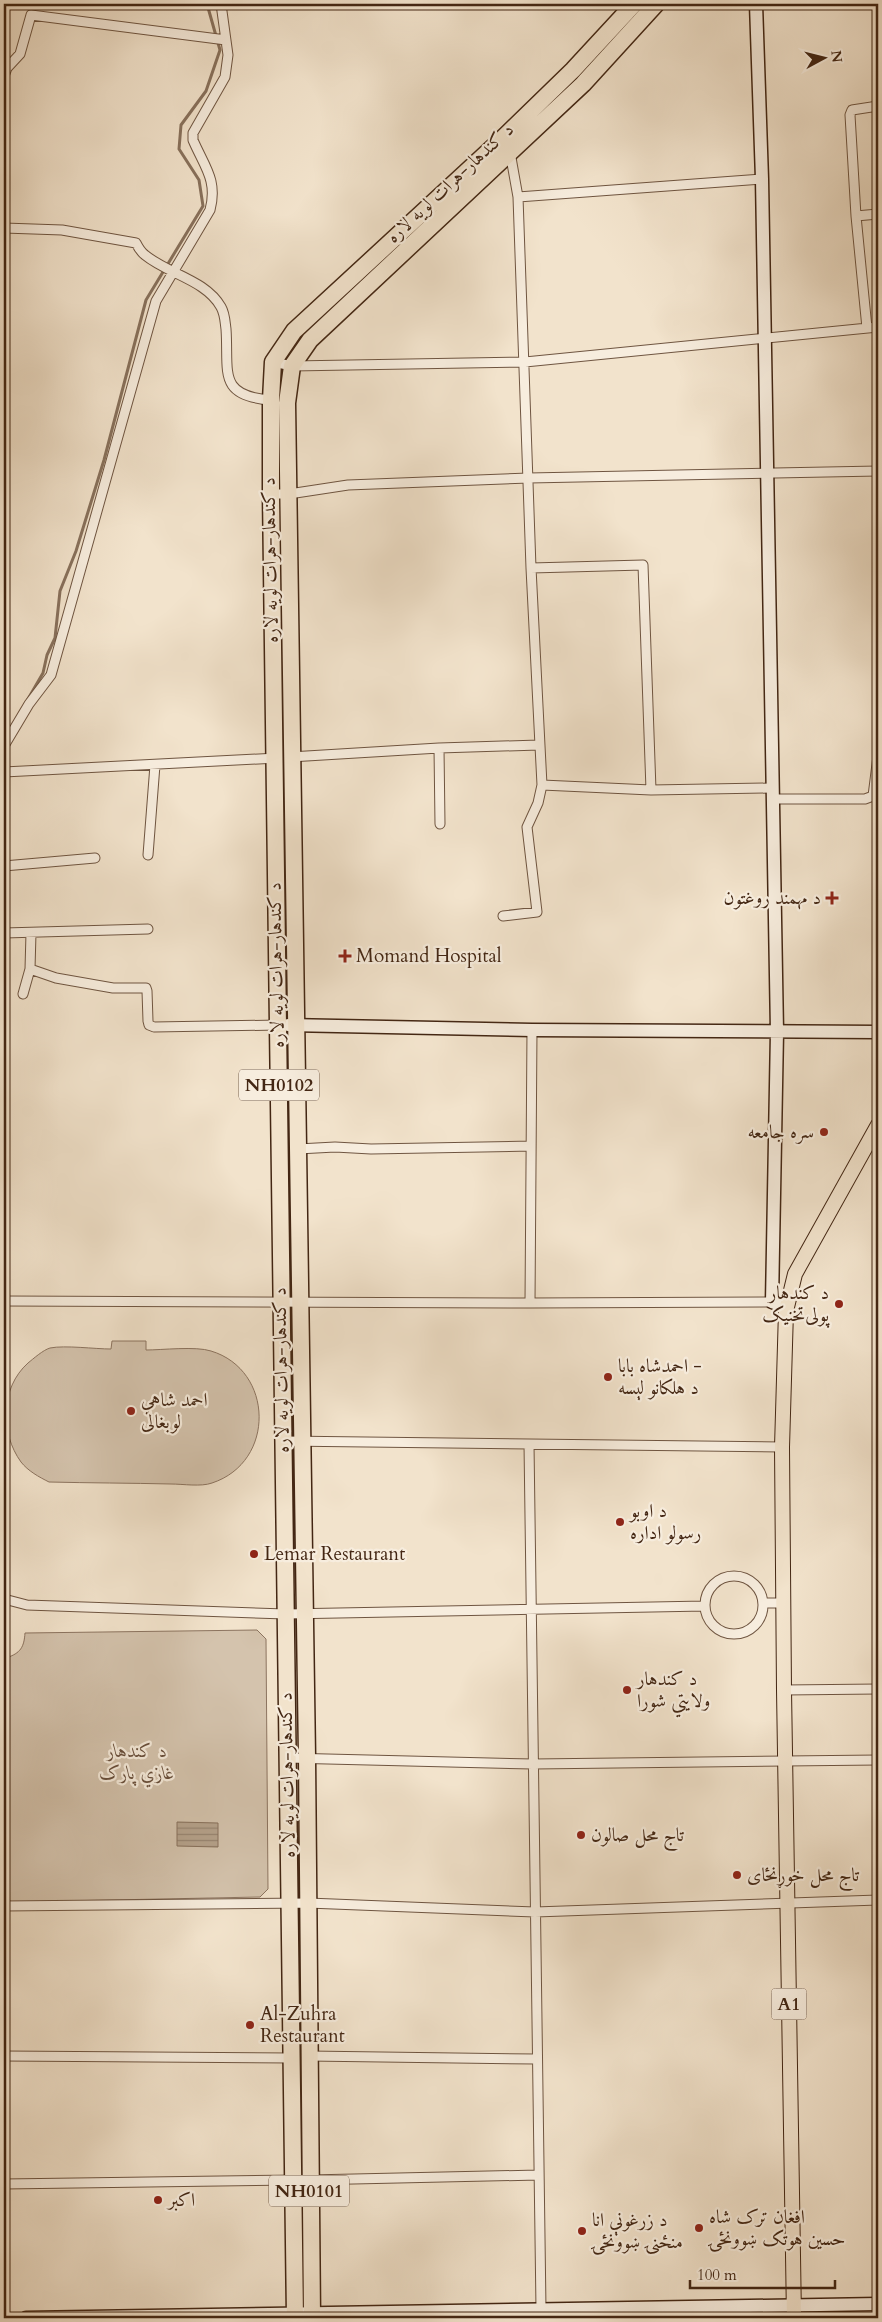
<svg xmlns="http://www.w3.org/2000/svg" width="882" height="2322" viewBox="0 0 882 2322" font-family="Cardo,Amiri,serif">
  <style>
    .park { fill: #d4c3ad; stroke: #8c7460 }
    .water { fill: url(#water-rules); stroke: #88715c }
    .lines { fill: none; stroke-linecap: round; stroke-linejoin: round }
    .stream { stroke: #88715c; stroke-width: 3 }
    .street-casing { stroke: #6f5541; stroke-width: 11 }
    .secondary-casing { stroke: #432613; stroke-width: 15 }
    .primary-casing { stroke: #432613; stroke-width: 16 }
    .highway-casing { stroke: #432613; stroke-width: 19 }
    .street { stroke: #f7edde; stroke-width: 9 }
    .secondary { stroke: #f7edde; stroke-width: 12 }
    .primary { stroke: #f2e3cc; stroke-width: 14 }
    .highway { stroke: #f2e3cc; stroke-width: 16 }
    .poi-dot { fill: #8f2418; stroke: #f7edde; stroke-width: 2 }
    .labels { text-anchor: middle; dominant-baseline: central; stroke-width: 4.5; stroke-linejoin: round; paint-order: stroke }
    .shield { fill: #f7edde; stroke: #796250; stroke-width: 1 }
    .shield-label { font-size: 18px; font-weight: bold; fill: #432613 }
    .street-label { font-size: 19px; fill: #432613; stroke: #f7edde }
    .poi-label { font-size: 19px; fill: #432613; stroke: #f7edde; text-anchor: start }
    .park-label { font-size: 19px; font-style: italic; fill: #674d3a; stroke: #f7edde }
  </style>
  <defs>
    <pattern id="water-rules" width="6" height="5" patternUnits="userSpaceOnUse" patternTransform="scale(1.25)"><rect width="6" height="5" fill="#b6a38d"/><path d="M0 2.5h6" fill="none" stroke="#968572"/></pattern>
  </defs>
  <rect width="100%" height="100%" fill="#f2e3cc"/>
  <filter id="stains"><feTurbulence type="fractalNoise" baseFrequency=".004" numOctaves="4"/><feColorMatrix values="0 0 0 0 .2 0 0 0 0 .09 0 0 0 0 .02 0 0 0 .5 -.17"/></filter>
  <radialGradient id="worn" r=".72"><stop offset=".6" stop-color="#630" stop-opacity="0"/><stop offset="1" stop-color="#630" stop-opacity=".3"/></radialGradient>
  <path class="park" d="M112,1341H146V1350C162,1350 196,1346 211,1351C274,1370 276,1462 212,1483C201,1487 183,1484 171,1484C130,1483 89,1483 49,1482C39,1477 28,1471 21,1462C0,1433 0,1388 28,1363C33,1359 43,1350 50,1348C65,1345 95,1349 111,1349Z
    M257,1630L266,1639L268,1889L260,1897L12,1902L8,1900L6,1658C21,1653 24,1647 25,1633Z"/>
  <path class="water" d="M177,1822L218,1823V1847L177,1846Z"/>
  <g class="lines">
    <path class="stream" d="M28,699L43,673L47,655L55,638L60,591L76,551L104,460L146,300L203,206L199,180L179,149L181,125L206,91L220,50L207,4
      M4,734L10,728"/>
    <g class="street-casing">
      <path id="street" d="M4,76L7,68L20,54L31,15L226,40
        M510,152L518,197L531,568L542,785L651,790L771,788
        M518,197L762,179
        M856,216L878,214
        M4,228L62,230L136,243C138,247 141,252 145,255C168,274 206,280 221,307C225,314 225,322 226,329C229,372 217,396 271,400
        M867,328L856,216L850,115L852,110L878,106
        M273,362L292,366L525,362L878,327
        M271,494H289L348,485L529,478L878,471
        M531,568L643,565L651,790
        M4,746L29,704L51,675L156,301L210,210C218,180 204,166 193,140V133L225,77L228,55L221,4
        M439,748L440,824
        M290,757L439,748L539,745
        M4,772L277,758
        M772,799H865L873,796L878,756
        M148,855L155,765
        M4,866L95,858
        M503,916L537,912L527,827L538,803L542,785
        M4,933L148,929
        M30,969L56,978L113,988H146L147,991L148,1021L149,1025L154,1027L278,1025
        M23,994L30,969L31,933
        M298,1149L335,1147L371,1149L531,1146
        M4,1301L530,1303L772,1302
        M530,1303L532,1030
        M284,1441L782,1447
        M529,1444L541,2309
        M705 1605a29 29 0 1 1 58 0a29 29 0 1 1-58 0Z
        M4,1599L27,1605L286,1614L705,1606
        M763,1603H783
        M784,1690L878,1689
        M287,1758L533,1764L878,1760
        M4,1906L308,1903L535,1912L878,1900
        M4,2056L291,2058
        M308,2056L536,2059
        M309,2180L538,2175
        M4,2184L296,2180"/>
    </g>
    <g class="secondary-casing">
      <path id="secondary" d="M756,4L762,179L777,1032L772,1302L786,1307
        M288,1025L532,1030L878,1032
        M26,2318L878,2304"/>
    </g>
    <g class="primary-casing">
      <path id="primary" d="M794,2318L784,1690L782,1447L786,1311L795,1274L878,1125"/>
    </g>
    <g class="highway-casing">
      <path id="highway" d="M295,2318L271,494V400L273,362L294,331L502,139L573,70L634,4
        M312,2318L307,1757L287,403L292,366L310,340L583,84L656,4"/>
    </g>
    <use href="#street" class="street"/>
    <use href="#secondary" class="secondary"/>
    <use href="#primary" class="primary"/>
    <use href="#highway" class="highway"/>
  </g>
  <g class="poi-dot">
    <path d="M829.5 890.5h5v5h5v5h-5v5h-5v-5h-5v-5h5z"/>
    <path d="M342.5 948.5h5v5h5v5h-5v5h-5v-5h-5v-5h5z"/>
    <circle cx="824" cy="1132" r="5"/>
    <circle cx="839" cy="1304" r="5"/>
    <circle cx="608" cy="1377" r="5"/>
    <circle cx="131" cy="1411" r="5"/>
    <circle cx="620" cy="1522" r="5"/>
    <circle cx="254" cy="1554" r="5"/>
    <circle cx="627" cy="1690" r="5"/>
    <circle cx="581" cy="1835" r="5"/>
    <circle cx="737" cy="1875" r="5"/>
    <circle cx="250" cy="2025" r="5"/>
    <circle cx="158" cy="2200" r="5"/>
    <circle cx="699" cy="2228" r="5"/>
    <circle cx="582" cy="2231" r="5"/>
  </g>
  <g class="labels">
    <g class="shield">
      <rect x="239" y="1069.5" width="80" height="31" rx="4"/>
      <rect x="771.5" y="1988.5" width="35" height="31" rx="4"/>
      <rect x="269" y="2175.5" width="80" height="31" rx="4"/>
    </g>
    <g class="shield-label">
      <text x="279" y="1085">NH0102</text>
      <text x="789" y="2004">A1</text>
      <text x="309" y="2191">NH0101</text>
    </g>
    <g class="street-label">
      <text transform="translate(450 183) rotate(-43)">د کندهار-هرات لويه لاره</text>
      <text transform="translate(270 560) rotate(-91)">د کندهار-هرات لويه لاره</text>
      <text transform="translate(276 965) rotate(-91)">د کندهار-هرات لويه لاره</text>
      <text transform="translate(281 1370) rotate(-91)">د کندهار-هرات لويه لاره</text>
      <text transform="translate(287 1775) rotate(-91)">د کندهار-هرات لويه لاره</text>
    </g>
    <g class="poi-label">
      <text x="821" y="898" text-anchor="end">د مهمند روغتون</text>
      <text x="356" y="956">Momand Hospital</text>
      <text x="814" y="1132" text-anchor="end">سره جامعه</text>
      <text x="829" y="1293" text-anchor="end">د کندهار<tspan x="829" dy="22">پولی‌تخنیک</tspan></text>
      <text x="618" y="1366">احمدشاه بابا -<tspan x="618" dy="22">د هلکانو لېسه</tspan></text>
      <text x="141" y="1400">احمد شاهي<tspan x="141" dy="22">لوبغالی</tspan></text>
      <text x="630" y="1511">د اوبو<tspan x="630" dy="22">رسولو اداره</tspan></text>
      <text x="264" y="1554">Lemar Restaurant</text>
      <text x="637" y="1679">د کندهار<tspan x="637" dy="22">ولايتي شورا</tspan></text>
      <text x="591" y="1835">تاج محل صالون</text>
      <text x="747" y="1875">تاج محل خوړنځای</text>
      <text x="260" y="2014">Al-Zuhra<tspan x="260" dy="22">Restaurant</tspan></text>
      <text x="168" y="2200">اکبر</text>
      <text x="709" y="2217">افغان ترک شاه<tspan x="709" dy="22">حسین هوتک ښوونځۍ</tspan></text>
      <text x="592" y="2220">د زرغونې انا<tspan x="592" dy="22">منځنۍ ښوونځۍ</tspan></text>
    </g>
    <g class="park-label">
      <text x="137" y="1751">د کندهار<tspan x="137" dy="22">غازي پارک</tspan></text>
    </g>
  </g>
  <rect width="882" height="2322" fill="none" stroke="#f2e3cc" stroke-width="20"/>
  <rect x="5" y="5" width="872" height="2312" fill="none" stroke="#432613" stroke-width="2.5"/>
  <rect x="10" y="10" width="862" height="2302" fill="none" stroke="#432613"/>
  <g transform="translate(824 58) rotate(83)" stroke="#f7edde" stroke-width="4" paint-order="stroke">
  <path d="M0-4L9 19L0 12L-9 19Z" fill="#432613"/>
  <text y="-8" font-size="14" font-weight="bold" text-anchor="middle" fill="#432613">N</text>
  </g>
  <path d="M690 2280v8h145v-8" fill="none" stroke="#432613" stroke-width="2.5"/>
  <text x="697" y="2280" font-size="15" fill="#432613" stroke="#f7edde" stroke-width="4" paint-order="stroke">100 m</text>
  <rect width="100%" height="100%" filter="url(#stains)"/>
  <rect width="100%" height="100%" fill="url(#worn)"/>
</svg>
